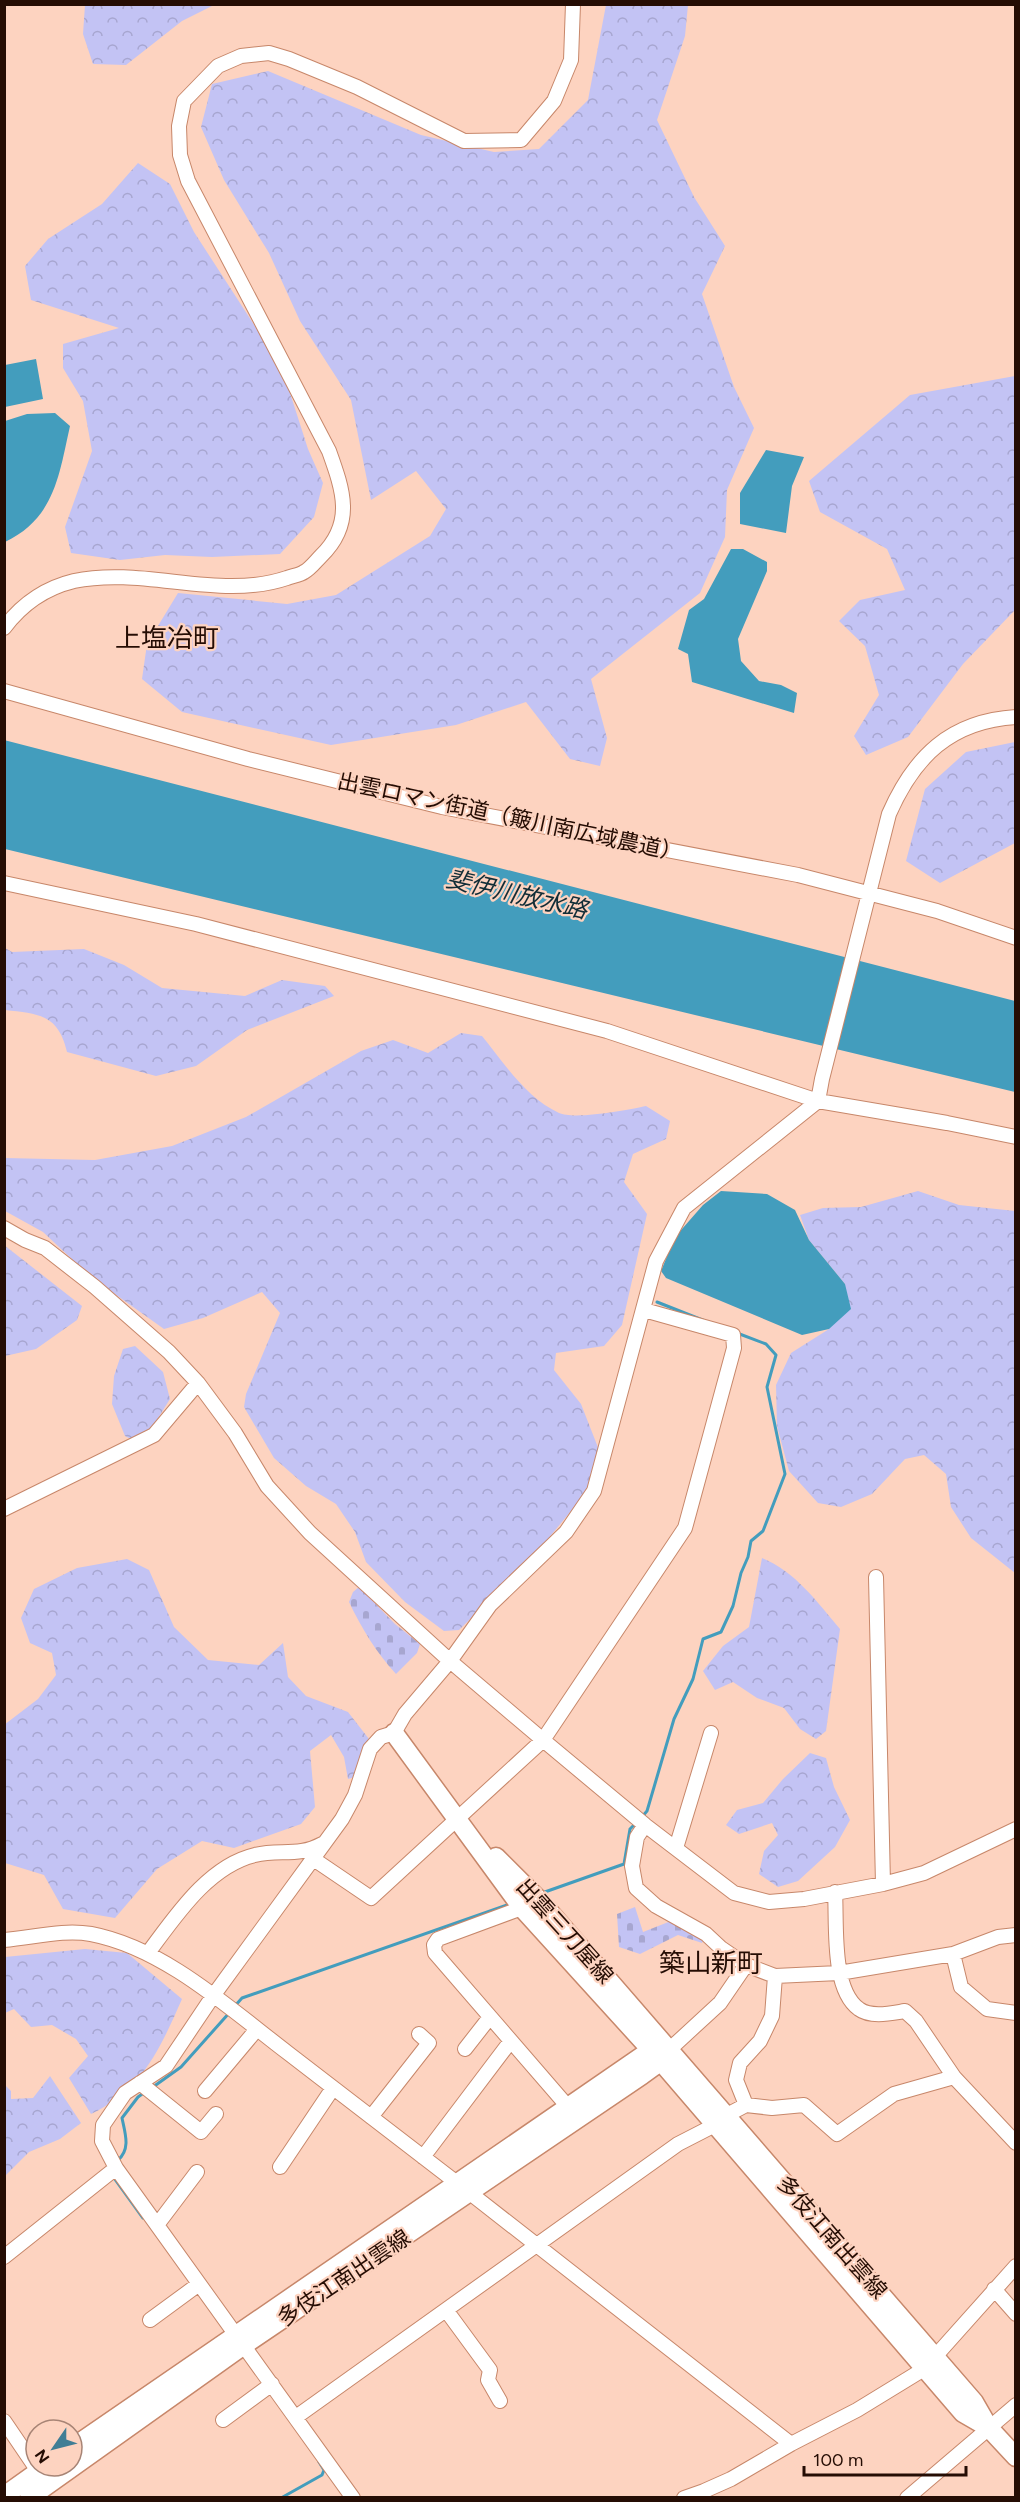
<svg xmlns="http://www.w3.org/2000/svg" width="1020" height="2502" viewBox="0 0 1020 2502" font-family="Figtree,'Noto Sans JP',sans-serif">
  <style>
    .forest { fill: url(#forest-crowns) }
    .cemetery { fill: url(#cemetery-stones) }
    .water { fill: #439dbd }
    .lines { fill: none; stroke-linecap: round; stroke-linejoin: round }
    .stream { stroke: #439dbd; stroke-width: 3 }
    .minor-casing { stroke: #c7876a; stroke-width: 16 }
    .major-casing { stroke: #c7876a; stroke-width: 21 }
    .minor { stroke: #fff; stroke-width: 14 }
    .major { stroke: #fff; stroke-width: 18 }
    .labels { text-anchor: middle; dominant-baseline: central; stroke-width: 4.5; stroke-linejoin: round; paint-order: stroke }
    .street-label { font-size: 22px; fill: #250d04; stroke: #fdd3c0 }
    .water-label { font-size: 24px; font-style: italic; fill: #112d37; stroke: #fdd3c0 }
    .quarter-label { font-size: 26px; fill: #250d04; stroke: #fdd3c0 }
  </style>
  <defs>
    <pattern id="forest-crowns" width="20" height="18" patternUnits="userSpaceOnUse" patternTransform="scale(1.5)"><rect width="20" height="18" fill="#c3c3f4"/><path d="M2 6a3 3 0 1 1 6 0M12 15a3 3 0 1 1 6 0" fill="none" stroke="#a7a6d0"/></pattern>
    <pattern id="cemetery-stones" width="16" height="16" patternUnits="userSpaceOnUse" patternTransform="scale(1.5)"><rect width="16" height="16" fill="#c3c3f4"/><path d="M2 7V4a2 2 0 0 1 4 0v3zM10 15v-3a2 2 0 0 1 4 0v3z" fill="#a7a6d0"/></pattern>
  </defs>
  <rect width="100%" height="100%" fill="#fdd3c0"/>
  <path class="forest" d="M85,5V4L214,5L182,21L126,65L93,64L83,34Z
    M606,5H688L685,36L657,120L694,197L725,246L702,294L734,387L754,428L727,490L725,537L700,593L591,679L607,738L600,766L570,759L526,702L456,725L331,745L182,712L142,679L147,644L178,593L287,604L336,595L430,536L446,509L416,471L371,500L351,400L300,321L269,253L224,180L201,127L212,84L268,71L421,135L494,152L539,149L588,100Z
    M138,163L170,184L194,232L282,368L308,449L323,483L314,517L280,554L212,557L165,555L120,560L71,553L65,527L92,451L83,401L63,368V344L119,328L31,300L25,266L48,239L102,204Z
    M1015,376V610L963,664L908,737L866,755L854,736L879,695L865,646L839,621L860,600L905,590L887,549L820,512L809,481L910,395Z
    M1015,742V843L940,883L906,861L925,789L966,752Z
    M5,948L12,952L84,949L124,965L162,988L245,996L282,980L325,986L334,996L247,1030L196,1066L156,1076L67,1052C58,1014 39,1014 5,1010Z
    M461,1033L482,1036C504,1063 526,1098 559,1113C574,1120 629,1110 646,1106L670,1121L666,1139L633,1154L624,1182L647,1214L622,1325L604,1346L556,1353L554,1370L581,1404L599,1450L590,1488L533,1557L459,1630L444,1631L405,1602L366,1562L355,1532L336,1504L306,1486L274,1458L244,1407L246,1394L280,1313L262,1292L203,1318L164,1329L91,1277L43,1232L5,1211V1158L95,1160L172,1146L246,1117L361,1051L393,1040L428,1053Z
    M918,1191L959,1205L1015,1211V1573L971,1538L951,1507L946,1474L924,1455L905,1459L872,1494L841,1507L818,1503L789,1471L777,1426L776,1385L791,1353L829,1329L845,1284L809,1240L800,1215L823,1208L861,1207Z
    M4,1245L82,1306L77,1320L36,1349L5,1356Z
    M135,1346L163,1372L170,1399L150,1431L135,1441L125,1436L112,1404L114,1376L123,1349Z
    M762,1558C795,1571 818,1603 840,1629L826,1731L816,1739L800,1729L784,1708L757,1698L733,1682L715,1690L703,1671L723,1646L749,1627Z
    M127,1559L149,1570L174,1627L208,1660L259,1665L283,1643L288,1677L306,1696L348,1712L369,1739L355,1777L348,1779L344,1757L331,1735L310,1751L315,1807L301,1824L234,1848L202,1841L157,1869L115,1918L63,1909L44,1875L5,1863L4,1725L38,1699L56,1675L52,1653L30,1643L21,1618L34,1589L77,1568Z
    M810,1753L826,1758L834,1787L850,1820L835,1847L798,1881L778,1887L759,1874L764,1851L778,1835L772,1823L739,1834L726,1825L737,1810L763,1803L783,1779Z
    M85,1949L127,1953L182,1999C160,2049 142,2090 91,2114L69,2078L88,2056L76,2039L52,2025L31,2027L14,2009L5,2013V1957Z
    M50,2076L81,2123L60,2139L29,2152L5,2176V2085L11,2091V2099L33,2098Z"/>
  <path class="cemetery" d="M359,1587L395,1624L420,1644L417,1653L396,1674C376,1652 362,1629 349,1602L353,1592Z
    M635,1907L643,1932L671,1921L704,1938L702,1943L678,1935L640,1954L619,1947L617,1914Z"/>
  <path class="water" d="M36,359L43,399L5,407V365Z
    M55,413L70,426C59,475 55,518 5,542V421L27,414Z
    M766,450L804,457L792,486L786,533L740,524V493Z
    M731,549H743L767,562V571L738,639L741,661L759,681L781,685L797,693L794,713L692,682L688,654L678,649L689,610L704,599Z
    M4,740L1015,1001V1092L5,849Z
    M721,1191L767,1194L795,1210L809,1240L845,1284L851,1309L829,1329L802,1335L666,1278L661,1271L675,1237L703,1205Z"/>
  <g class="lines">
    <path class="stream" d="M657,1302L705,1321
      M641,1818L647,1811L674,1719L693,1679L703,1639L721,1632L733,1606L741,1573L748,1557L751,1541L763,1531L785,1474L767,1387L776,1355L766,1344L737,1333
      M542,1893L624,1864L630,1829L636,1823
      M234,2007L242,1998L510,1904
      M153,2087L181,2067L230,2012
      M118,2160C131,2149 125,2133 122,2118L138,2097L145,2092
      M112,2175L143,2218
      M281,2498L322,2475L324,2470L319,2462"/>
    <g class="minor-casing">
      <path id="minor" d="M4,628C22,604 45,588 74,581C144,566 219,601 287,578C292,576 300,575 304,572C310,569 316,561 321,556C355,523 343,490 329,451L188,181L180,155L179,126L184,101L218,66L241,56L269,53L289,59L357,87L464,141L521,140L554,101L571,60L573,4
        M4,691L248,759L442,807L798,875L937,911L1016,938
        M4,883L196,924L607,1031L818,1101L947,1123L1016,1137
        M4,1228L25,1240L45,1248L95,1287L169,1352L198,1383L235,1433L267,1486L310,1533L450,1661L543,1740L645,1825L734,1893L769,1902L804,1899L883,1884L924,1873L1016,1829
        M4,1509L154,1435L198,1383
        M876,1577L883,1884
        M645,1825L637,1837L632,1866L636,1888L656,1906L706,1934L721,1948L746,1965L775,1976L839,1973L953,1954L998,1937L1016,1935
        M676,1848L711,1733
        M312,1858L371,1898L543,1740L685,1528L734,1348L733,1335L644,1310
        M835,1892C837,1924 831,1989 859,2009C871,2018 892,2013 905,2011L916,2021L954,2077L1016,2143
        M530,1905L438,1939L434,1945L435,1953L569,2108
        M4,1940C33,1938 62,1929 91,1934C164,1948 229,2008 288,2053C344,2096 401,2140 457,2183
        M148,1953C175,1917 208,1866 255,1855C279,1849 299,1857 322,1844
        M953,1954L961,1987L987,2009L1016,2013
        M465,2049L490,2017
        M670,2049L720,2003L746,1965
        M140,2083L201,2132L216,2114
        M205,2091L257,2029
        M746,2105L736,2080L740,2063L760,2041L772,2016L775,1976
        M727,2115L746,2105L772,2108L804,2105L837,2134L894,2094L954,2077
        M371,2117L429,2043L419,2034
        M423,2157L510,2042
        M280,2167L333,2088
        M470,2193L791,2444
        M157,2225L197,2172
        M4,2257L116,2168
        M994,2289L1016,2314
        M446,2310L490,2370L488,2380L500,2401
        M150,2320L199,2284
        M296,2417L678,2144L715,2125
        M223,2420L272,2384
        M4,2421L38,2471
        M353,2498L116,2168L102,2141L103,2125L125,2093L166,2066L213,1996L342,1819L355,1795L370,1749L381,1737L394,1733L405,1714L450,1661L490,1605L566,1532L594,1491L656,1261L684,1208L818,1101L822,1079L889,814C914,757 950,721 1016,717
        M684,2498L704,2491L731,2479L791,2444L857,2410L924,2369L1016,2266
        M907,2498L1016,2405"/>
    </g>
    <g class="major-casing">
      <path id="major" d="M394,1733L522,1908L651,2050L963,2413L989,2428
        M496,1857L540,1901L974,2402L989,2428L1016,2457
        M72,2448L651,2050H661
        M4,2496L46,2466
        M29,2498L244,2345L642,2075L660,2062L667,2053"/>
    </g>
    <use href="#minor" class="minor"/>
    <use href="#major" class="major"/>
  </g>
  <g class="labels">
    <g class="street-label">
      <text transform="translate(510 817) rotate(12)">出雲ロマン街道（簸川南広域農道）</text>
      <text transform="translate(565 1931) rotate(48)">出雲三刀屋線</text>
      <text transform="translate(832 2237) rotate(49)">多伎江南出雲線</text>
      <text transform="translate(344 2278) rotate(-34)">多伎江南出雲線</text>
    </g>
    <g class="water-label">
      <text transform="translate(517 894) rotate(13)">斐伊川放水路</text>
    </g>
    <g class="quarter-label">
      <text x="167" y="638">上塩冶町</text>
      <text x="711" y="1963">築山新町</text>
    </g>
  </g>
  <rect width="1020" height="2502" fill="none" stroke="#250d04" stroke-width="12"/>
  <g transform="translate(54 2448) rotate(235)"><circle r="28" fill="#fdd3c0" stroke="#a78475" stroke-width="1.5"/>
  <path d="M0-4.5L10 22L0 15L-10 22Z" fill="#417e95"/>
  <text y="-9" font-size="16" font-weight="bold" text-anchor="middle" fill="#250d04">N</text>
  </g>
  <path d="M804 2466v9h162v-9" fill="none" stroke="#250d04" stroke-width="3"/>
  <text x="813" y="2466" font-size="18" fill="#250d04" stroke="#fdd3c0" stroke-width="4.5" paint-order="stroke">100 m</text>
</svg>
